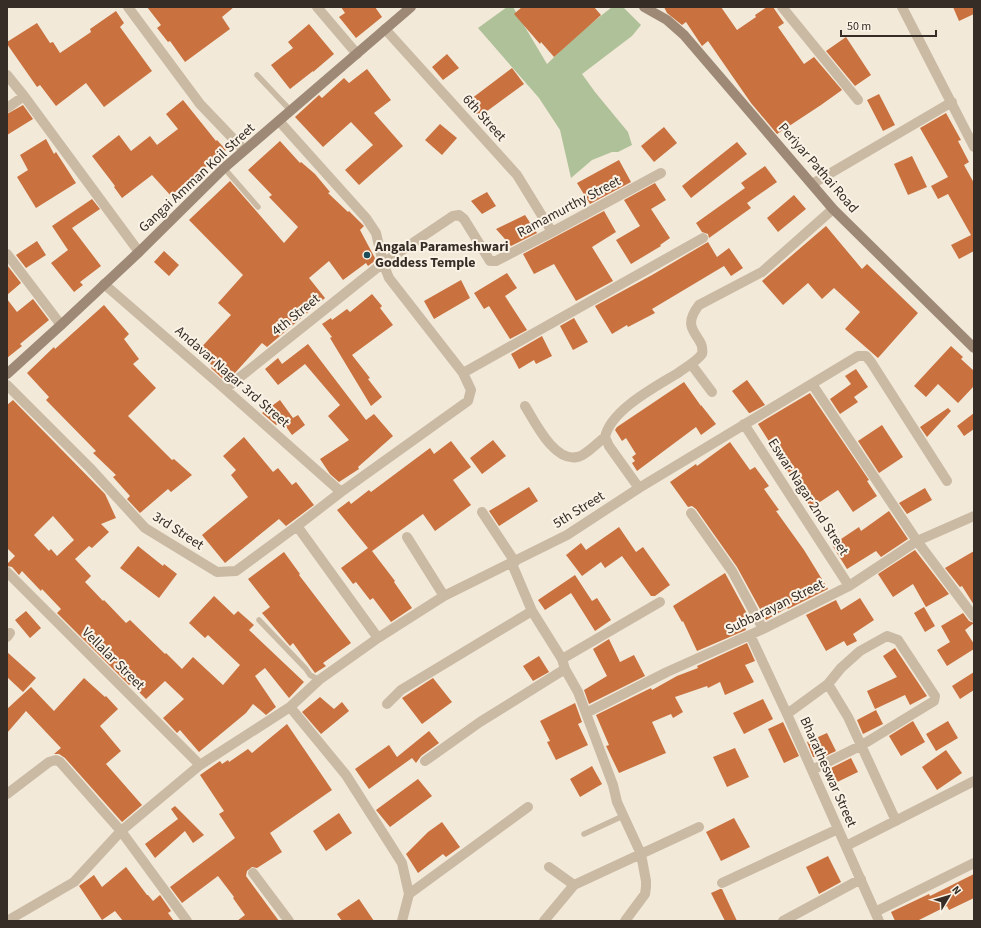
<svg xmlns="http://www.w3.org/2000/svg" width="981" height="928" viewBox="0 0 981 928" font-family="'Source Sans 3',sans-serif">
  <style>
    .green { fill: #afc198 }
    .building { fill: #c9713f; fill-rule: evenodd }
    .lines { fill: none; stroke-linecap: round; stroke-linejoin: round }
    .lane { stroke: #cabaa4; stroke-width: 5.5 }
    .street { stroke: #cabaa4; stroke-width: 10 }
    .secondary { stroke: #9e8976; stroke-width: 10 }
    .poi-dot { fill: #1b4c58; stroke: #faf2e5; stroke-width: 1.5 }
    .labels { text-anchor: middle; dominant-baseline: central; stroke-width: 4; stroke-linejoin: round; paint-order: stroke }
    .street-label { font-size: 14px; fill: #352d26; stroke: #faf2e5 }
    .poi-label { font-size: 14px; font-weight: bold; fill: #352d26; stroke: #faf2e5; text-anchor: start }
  </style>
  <rect width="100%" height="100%" fill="#f2e9d9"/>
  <path class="green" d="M507,7H513L547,64L578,34L612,7H623L641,25L632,36L582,74L595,92L628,132L632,145L618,152H612L592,160L571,178L560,130L539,98L478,28Z"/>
  <path class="building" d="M147,7H234L222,17L230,29L185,62L170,41L168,42L157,28L161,25Z
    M341,7H375L382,17L356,38L339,17L345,13Z
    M522,7H594L601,15L554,57L541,42L540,44L514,14Z
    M664,7H721L737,30L756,17L755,15L767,7H773L784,23L778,27L804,64L814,57L842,90L821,105L777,134L751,103L708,41L702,46L686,22L682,25L667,13Z
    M953,7H974V14L959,21Z
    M116,11L124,23L120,27L152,71L104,107L86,83L56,106L40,85L37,87L7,44V42L37,23L50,43L53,42L60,53L91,32L90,29Z
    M309,24L334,54L313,72V71L290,89L271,65L293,48L288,42Z
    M846,37L871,75L855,86L826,51Z
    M447,54L459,68L443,80L432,67Z
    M512,68L524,84L479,117L467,102Z
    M367,69L391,100L374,113L403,146L359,185L345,170L373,145L351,122L323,147L295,117L319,95L322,98L344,78L349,83Z
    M879,94L895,125L883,131L867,100Z
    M183,100L216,141L217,140L226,150L203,169L207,175L192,189L186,182L171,196L152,175L122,198L114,187L115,186L92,156L119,135L131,151L150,136L157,145L178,129L166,114Z
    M23,105L33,119L7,135V114Z
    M946,113L961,140L958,141L969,162L964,165L974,183V251L959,259L951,245L971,235L948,194L938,199L931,186L948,177L920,128Z
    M440,124L457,138L442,155L425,140Z
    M664,127L677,143L654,162L641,146Z
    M46,139L54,154L56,152L76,183L36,208L17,177L28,170L20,155Z
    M280,141L300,163L301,162L315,174L330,192L328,193L348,212L349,211L364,226L360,230L376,260L368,266L366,263L343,280L329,261L309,278L325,298L267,347L262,343L234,374L225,381L211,368L213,366L197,352L231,315L218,303L243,275L189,220L230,181L284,243L298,227L269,197L272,195L248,170Z
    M737,142L747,154L691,198L682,186Z
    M912,156L927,187L908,195L894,164Z
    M619,160L631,182L590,204L577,183Z
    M765,166L777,182L747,203L751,208L709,238L708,234L702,232L696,223L745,188L741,183Z
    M655,183L666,200L651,209L670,238L660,245L661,246L631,264L616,240L640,226L624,200Z
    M487,192L496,206L482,214L471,201Z
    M794,195L806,209L778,232L767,218Z
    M92,199L100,209L72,228L101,266L80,282L83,285L74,292L51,263L68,250L52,226Z
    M604,211L616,232L592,247L613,281L576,301L554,264L534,274L523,254Z
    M525,215L537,233L511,246L496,229Z
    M826,226L862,269L867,264L918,313L878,358L845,329L860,312L834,288L822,299L808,283L783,305L762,281Z
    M37,241L46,255L26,268L16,255Z
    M708,242L717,257L729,248L743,268L731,276L724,266L652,309L655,313L628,327L627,325L612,334L595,306L652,275Z
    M164,251L179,265L169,276L154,262Z
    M7,265L21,283L7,295Z
    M507,273L517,288L505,296L527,330L510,339L489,306L484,309L474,293Z
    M461,280L470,298L434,319L424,301Z
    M372,294L382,306L380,308L393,325L352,355L370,378L368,379L382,397L371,406L330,338L332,337L322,324L331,318L332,320L347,309L350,312Z
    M7,299L17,312L33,299L49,320L20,344L22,346L7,358Z
    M104,305L129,334L124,339L139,359L133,364L156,388L128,416L172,460L174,459L192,475L171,492L168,489L140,513L127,499L130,496L113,477L116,475L93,453L96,451L46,400L49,397L27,373L54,347L55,349Z
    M574,318L588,342L573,350L560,326Z
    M542,336L552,356L536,364L534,360L519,369L511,354Z
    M308,344L366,420L374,414L393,436L358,467L359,469L339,482L330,474L320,459L349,440L328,416L340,405L305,364L278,385L265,369L278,358L282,364Z
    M951,346L963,357L961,359L974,371V386L958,403L938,384L926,397L914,386Z
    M856,369L868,387L854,397L858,402L840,414L830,399L851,384L845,376Z
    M747,380L765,405L750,413H749L732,391Z
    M684,382L701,406V405L716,424L701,435L696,427L637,471L632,463L635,461L632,457L636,454L626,438L622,441L615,430L617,427Z
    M810,393L869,480L867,481L877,496L853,512L838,490L811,508L758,424Z
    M13,400L105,494L116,518L101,524L109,532L92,548L89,546L75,559L91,576L85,582L103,601L104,600L126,623L130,620L165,654L166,653L182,669L193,657L223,685L240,665L208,635L205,638L189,623L214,596L234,615L238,611L254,625L249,630L304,682L289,698L265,668L255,676L276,707L266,715L253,704L246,713L199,752L180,730L177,733L163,718L184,699L165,681L146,699L131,684L129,685L57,613L61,609L42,589L41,591L22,571L19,575L12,567L7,566V564L15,556L7,548V405ZM53,516L74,540L57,556L51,549L49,551L34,535Z
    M280,400L293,418L298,415L305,425L292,435L282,421L276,425L262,413Z
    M948,408L951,411L927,437L920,427Z
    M974,413V429L964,436L957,426Z
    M882,425L903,457L879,473L858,441Z
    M244,437L273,472L278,468L292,485L296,482L314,505L286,526L279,519L225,563L202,535L248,497L231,475L236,470L223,456Z
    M493,440L506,456L482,474L470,458Z
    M451,441L471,467L453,480L471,505L435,531L423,514L372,551L395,581L394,582L412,608L391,622L373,598L370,600L356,582L353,584L341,568L368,548L337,510L349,501L351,504L369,490L371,492L430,448L434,454Z
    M730,442L750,470L755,467L769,486L764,489L779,510L776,511L804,550L828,589L788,609L787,608L766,620L737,567L696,509L692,506L688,507L670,482L696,464L697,466Z
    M529,487L538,501L499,526L489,511Z
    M925,488L932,500L907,514L899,503Z
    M889,511L908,539L881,557L876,551L847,569L832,545L859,527L861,531Z
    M619,527L636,552L643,547L670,585L655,596H651L622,556L605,568L601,562L582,576L566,555L581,543L586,550Z
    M138,546L163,566L164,564L177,574L159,598L120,568Z
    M915,550L949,594L926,607L913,584L893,597L878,574Z
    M974,551V605L962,586L960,587L945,568Z
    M284,552L300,574L299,575L351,643L323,663L326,666L315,673L293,643L290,646L262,613L270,607L248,579Z
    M725,573L751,621L744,625L746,630L697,651L683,621L682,622L673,606Z
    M575,575L592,601L597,598L611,620L595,631L571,593L545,610L538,600Z
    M860,598L874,620L853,634L857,641L847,646L844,641L826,651L806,615L836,600L841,610Z
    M924,607L935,626L925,632L914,613Z
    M26,611L41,628L30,638L15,620Z
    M963,613L969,621L974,623L965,630L974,644V649L947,666L937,650L950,642L941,626Z
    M609,639L620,662L634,655L645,676L589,704L584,690L607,676L593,649Z
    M747,643L755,661L745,665L754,682L725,695L720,682L708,688L707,686L675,697L683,712L673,718L671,714L652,722L666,753L619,773L606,746L609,745L596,715L651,688L652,690L677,676L698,668L697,666Z
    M895,648L927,696L910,705L905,695L875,709L867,691L897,677L883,656Z
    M7,652L36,678L23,692L7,677Z
    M539,656L549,672L533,681L523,666Z
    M974,672V690L960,699L952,686Z
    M84,678L105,697L106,696L118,709L100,726L121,751L106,764L142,805L122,822L65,758L59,754H54L61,748L26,711L7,733V709L31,687L54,711Z
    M433,678L452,702L422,724L402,698Z
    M320,697L334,709L342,702L349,711L321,734L302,712Z
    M763,699L773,719L744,734L733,713Z
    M575,703L582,722L578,724L588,745L556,760L547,742L550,741L540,721Z
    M876,710L883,724L863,734L857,720Z
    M913,721L925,742L901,756L889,736Z
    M948,721L958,738L936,751L926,734Z
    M783,722L799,756L784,763L768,729Z
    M287,724L332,790L270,833L282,852L257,868L252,867L247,871L246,876L279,921H237L245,915L233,898L234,897L218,876L182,903L170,887L235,838L219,814L224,811L200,775L220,761L222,764L228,760L229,762L248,749L252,753Z
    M429,731L439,743L421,756L416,763L412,758L369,789L355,769L389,745L397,757Z
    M827,733L836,751L817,760L815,757H813L807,742Z
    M735,748L749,777L727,787L713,757Z
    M946,750L962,773L937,790L922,767Z
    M851,758L858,772L829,786L823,772Z
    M592,766L602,784L580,797L570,779Z
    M418,779L432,796L390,827L376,810Z
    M175,806L204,835L193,843L185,831L155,858L145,844L178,819L171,809Z
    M339,813L352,833L326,851L313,831Z
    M734,818L750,847L721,861L706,832Z
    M442,822L460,847L446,857L443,854L418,873L406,854L428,832Z
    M828,856L841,882L819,894L806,867Z
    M126,867L147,895H148L153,901L160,895L171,911L168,913L174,921H123L115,911L102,920L79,886L94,875L102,887Z
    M974,874V898L949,910L947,906L917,921H895L891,912L929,894L930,896Z
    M720,889H722L737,921H725L711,893Z
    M359,899L374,921H342L337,914Z"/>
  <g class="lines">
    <path class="lane" d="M257,75L290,110
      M224,168L258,207
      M259,620L306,669L310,675L319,680
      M584,834L623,816"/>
    <path class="street" d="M128,7L200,104L244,150
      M317,7L357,54
      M782,7L858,100
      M902,7L974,147
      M385,29L517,175L552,232
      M7,75L24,96L139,252
      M7,108L24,96
      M812,184L952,102
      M7,254L61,325
      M104,284L225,389L341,492
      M691,364L712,392
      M463,373L703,238
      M812,384L917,541L974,617
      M7,385L90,468L145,528L217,572L236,571L297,526L341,492L468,401L471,390L463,373L389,278L383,263L376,233L366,218L279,121
      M225,389L383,263L453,216L459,215L464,219L490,261H496L552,232L661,173
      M525,406C535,422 554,462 577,457C585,456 598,442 605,437
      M744,424L849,586
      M639,488L609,446L605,437C611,410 655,387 678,373C686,367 696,362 702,354C706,335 678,332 699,305L762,272L833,209
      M482,512L515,562
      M691,513L732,571L763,629
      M297,526L378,638
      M407,537L444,596
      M512,564L532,611L562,659L565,669L578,692L613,785L617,802L641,854L646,881V887L645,894L625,921
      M7,572L200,765
      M750,635L787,714L879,921
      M7,637L10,633
      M562,659L660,602
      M828,684L848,717L896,821
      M387,704L401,690L532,611
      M290,707L346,775L402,863L409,894L402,921
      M586,713L667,672L763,629L849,586L917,541L974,516
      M787,714L828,684L841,668L860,651L887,636L898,640L935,696L934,701L862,745L812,770
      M425,761L480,722L565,669
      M7,794L49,762L56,760L60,762L121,831L187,921
      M846,846L974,781
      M549,867L574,885
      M253,873L289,921
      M722,883L838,829
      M409,894L528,807
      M875,912L974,863
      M7,921L74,882L121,831L200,765L290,707L319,680L378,638L444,596L567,535L639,488L858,356H866L871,362L947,481
      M544,921L574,885L699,827
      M783,921L861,879"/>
    <path class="secondary" d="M644,7L667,20L684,35L833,209L974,348
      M7,374L61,325L139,252L224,168L411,7"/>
  </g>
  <circle class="poi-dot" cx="367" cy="255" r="4"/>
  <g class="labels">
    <g class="street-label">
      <text transform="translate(484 118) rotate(48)">6th Street</text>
      <text transform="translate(818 168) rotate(49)">Periyar Pathai Road</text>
      <text transform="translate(197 178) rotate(-43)">Gangai Amman Koil Street</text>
      <text transform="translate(569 207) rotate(-28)">Ramamurthy Street</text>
      <text transform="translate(296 315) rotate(-39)">4th Street</text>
      <text transform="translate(232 377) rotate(41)">Andavar Nagar 3rd Street</text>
      <text transform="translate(808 497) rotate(57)">Eswar Nagar 2nd Street</text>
      <text transform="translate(579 510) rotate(-32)">5th Street</text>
      <text transform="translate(178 531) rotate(33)">3rd Street</text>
      <text transform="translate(775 607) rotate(-26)">Subbarayan Street</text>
      <text transform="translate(113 659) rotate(45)">Vellalar Street</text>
      <text transform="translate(828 772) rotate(66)">Bharatheswar Street</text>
    </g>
    <g class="poi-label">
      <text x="375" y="247">Angala Parameshwari<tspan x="375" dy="16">Goddess Temple</tspan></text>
    </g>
  </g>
  <rect width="981" height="928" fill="none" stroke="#352d26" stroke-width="16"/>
  <g transform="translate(949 896) rotate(52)" stroke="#faf2e5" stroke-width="3" paint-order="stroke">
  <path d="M0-3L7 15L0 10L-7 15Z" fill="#352d26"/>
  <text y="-6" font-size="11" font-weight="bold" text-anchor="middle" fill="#352d26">N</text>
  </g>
  <path d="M841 30v6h95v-6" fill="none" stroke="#352d26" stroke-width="2"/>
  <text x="847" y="30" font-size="12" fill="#352d26" stroke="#faf2e5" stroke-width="3" paint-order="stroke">50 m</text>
</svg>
